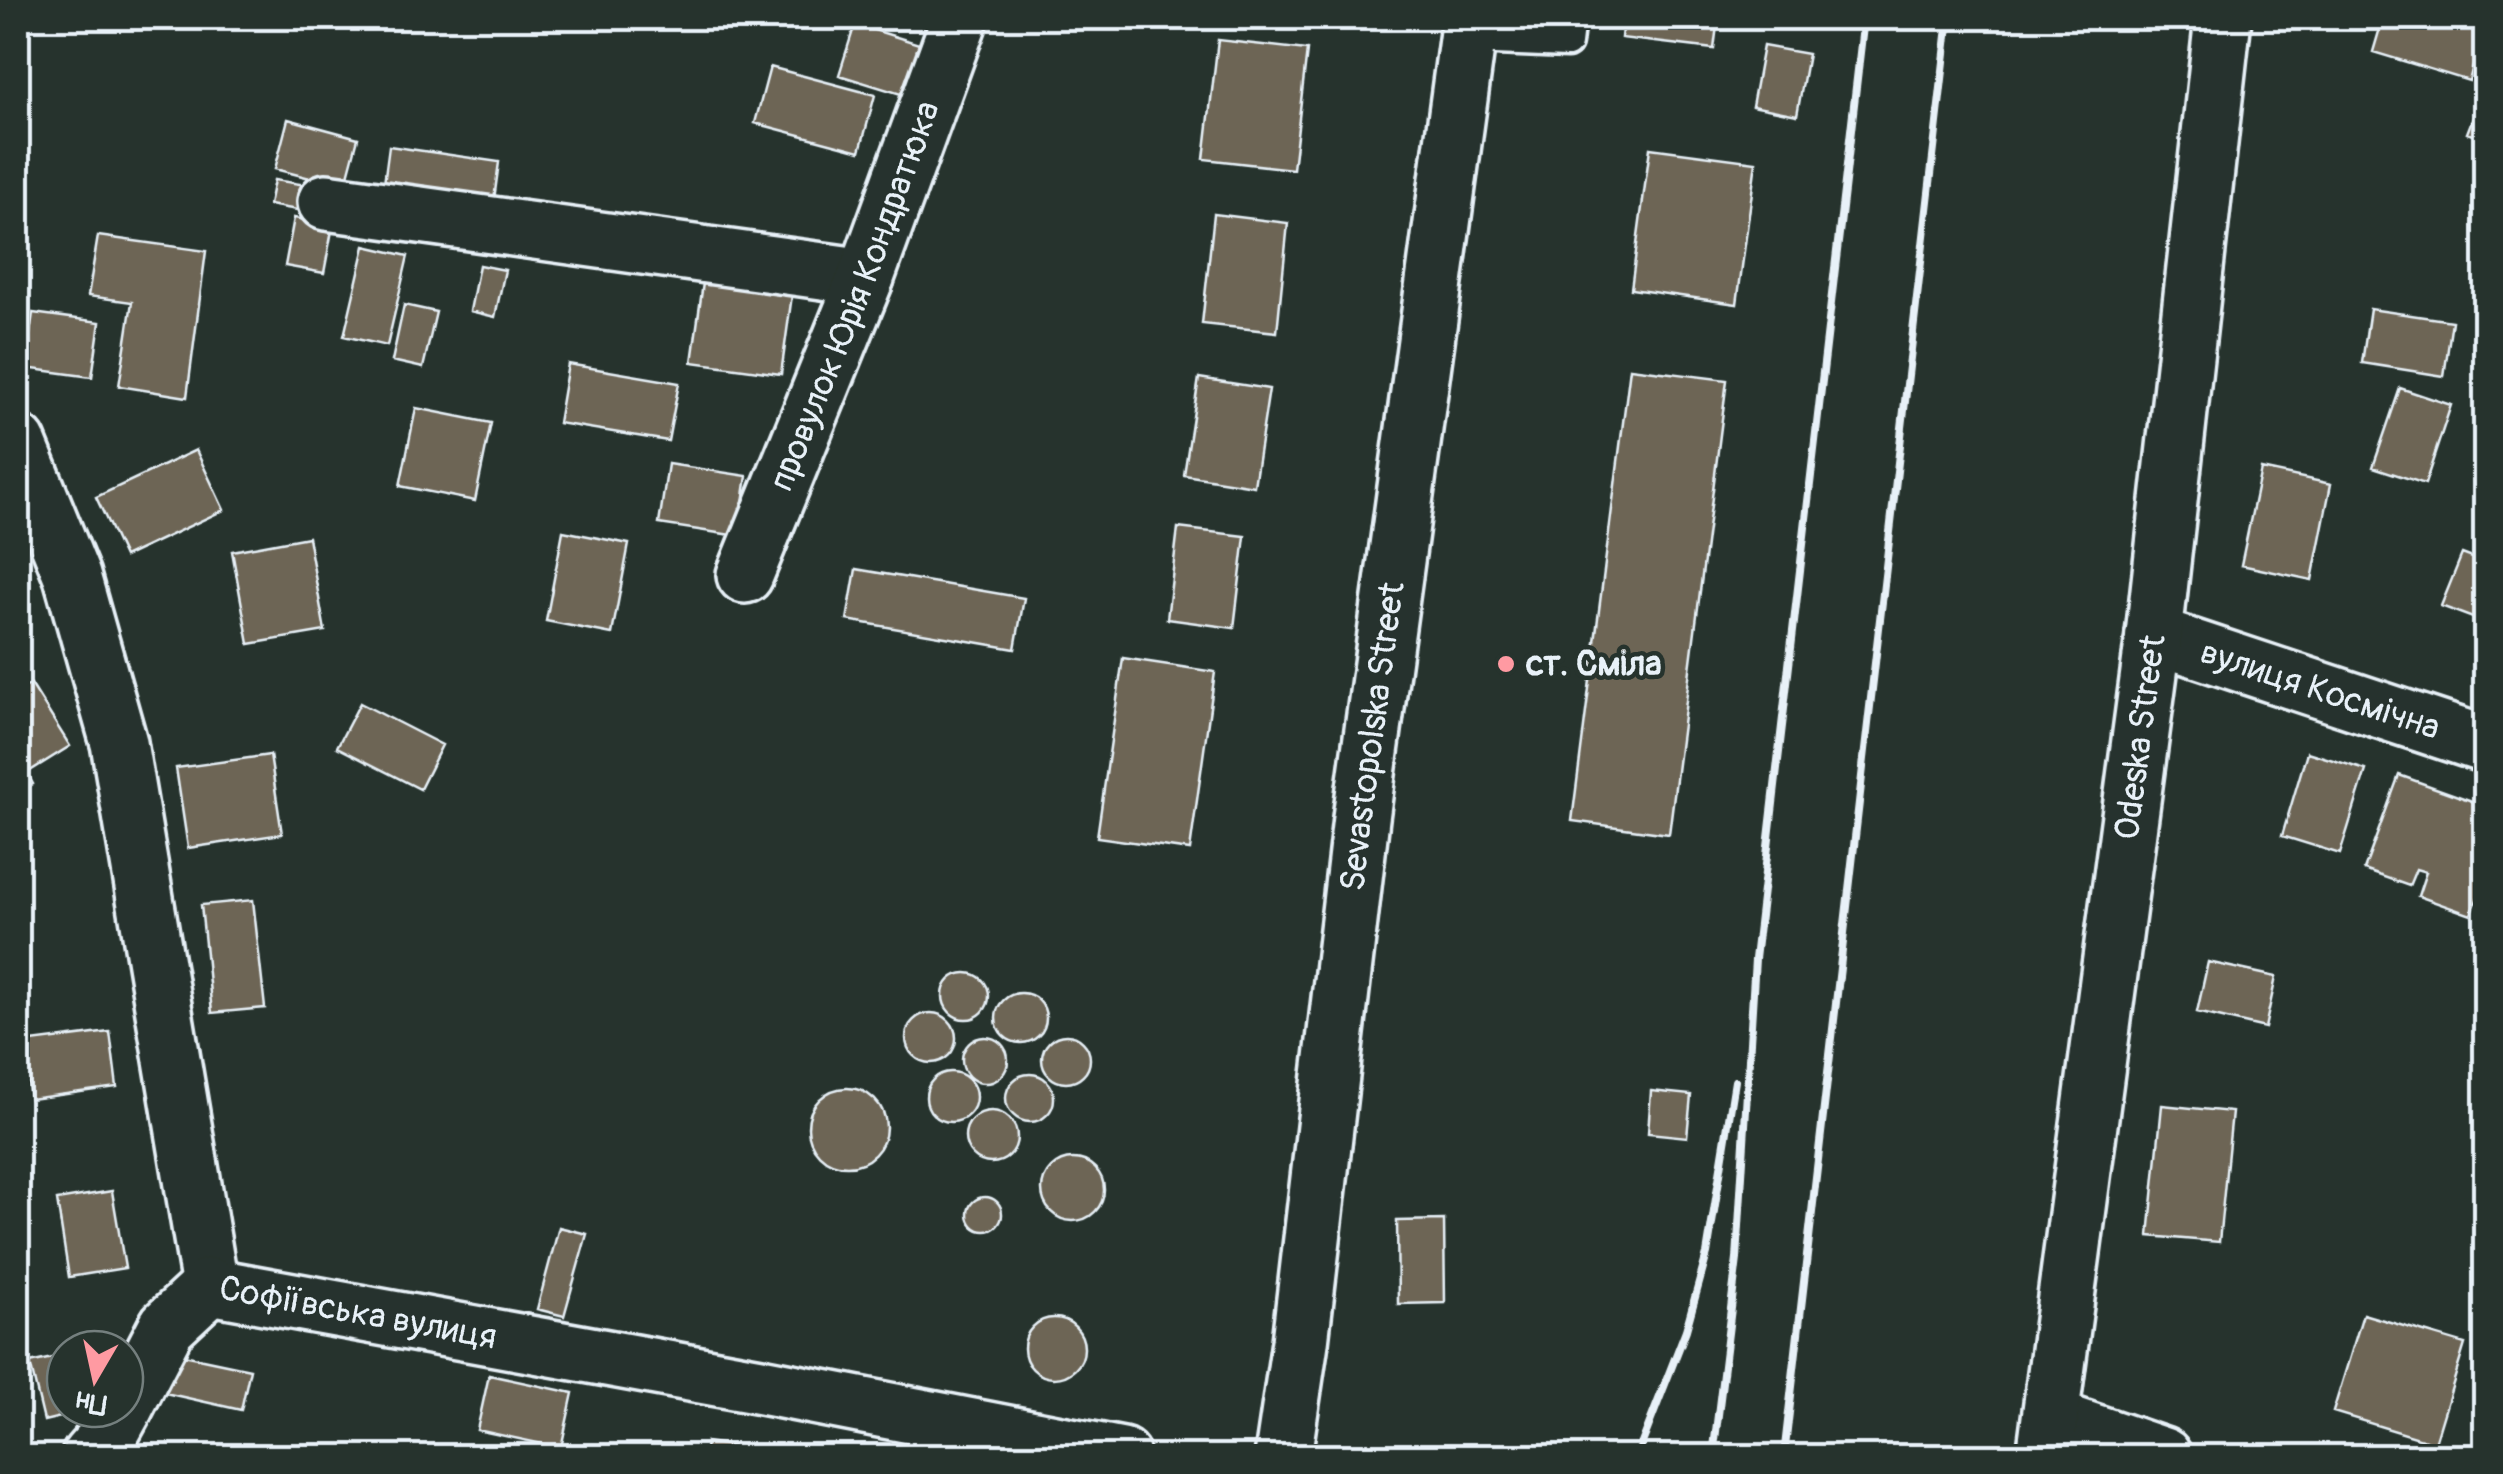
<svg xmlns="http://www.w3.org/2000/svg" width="2503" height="1474" viewBox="0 0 2503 1474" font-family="Pangolin,sans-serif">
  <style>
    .building { fill: #6d6555; stroke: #e8f1f8; stroke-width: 2.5 }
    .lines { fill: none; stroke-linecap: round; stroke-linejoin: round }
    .service-casing { stroke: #e8f1f8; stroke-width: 35 }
    .minor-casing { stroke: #e8f1f8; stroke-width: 62 }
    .service { stroke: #26332d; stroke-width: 28 }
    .minor { stroke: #26332d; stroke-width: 55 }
    .rail { stroke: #e8f1f8; stroke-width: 8 }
    .poi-dot { fill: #ff9aa2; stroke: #26332d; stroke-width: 4 }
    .labels { text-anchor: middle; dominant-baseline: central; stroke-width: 9; stroke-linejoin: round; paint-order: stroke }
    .street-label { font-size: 35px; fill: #e8f1f8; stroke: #26332d }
    .poi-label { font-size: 35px; font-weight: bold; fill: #e8f1f8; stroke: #26332d; text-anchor: start }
  </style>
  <rect width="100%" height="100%" fill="#26332d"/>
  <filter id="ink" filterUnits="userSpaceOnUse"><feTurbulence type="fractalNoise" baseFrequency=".01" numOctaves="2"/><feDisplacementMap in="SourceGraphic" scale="20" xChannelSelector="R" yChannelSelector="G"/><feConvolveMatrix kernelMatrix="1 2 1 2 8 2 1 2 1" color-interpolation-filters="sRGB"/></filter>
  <g filter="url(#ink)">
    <path class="building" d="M1623,18H1718L1714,49L1621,38Z
      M2383,18H2486L2469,81L2373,52Z
      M855,24L932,48L917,99L839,75Z
      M1218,40L1307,50L1293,169L1204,159Z
      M1763,46L1808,54L1797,115L1752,106Z
      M770,67L875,95L860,151L755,123Z
      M2486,84V140L2467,133Z
      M288,119L358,138L345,187L275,169Z
      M389,146L499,162L492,215L382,198Z
      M1650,148L1756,162L1737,304L1631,289Z
      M274,180L313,186L309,212L269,205Z
      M1214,214L1288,223L1277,332L1202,324Z
      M294,218L333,225L324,273L285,266Z
      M98,236L206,251L187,397L119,386L132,302L88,296Z
      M365,246L408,256L387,346L344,336Z
      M479,265L505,270L495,317L470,311Z
      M703,283L792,295L781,374L692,362Z
      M404,305L436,312L423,368L392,361Z
      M2370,309L2452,321L2444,376L2362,363Z
      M33,313L100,322L92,377L25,368Z
      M568,364L679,383L668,441L558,423Z
      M1630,368L1727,380L1669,834L1572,821Z
      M1199,378L1269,389L1254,486L1184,475Z
      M2400,388L2451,405L2425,484L2373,467Z
      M416,408L491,423L475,501L400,486Z
      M196,450L224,510L124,557L96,497Z
      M668,464L747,476L738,536L659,524Z
      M2261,469L2331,484L2312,580L2241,565Z
      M1178,528L1245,536L1234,628L1167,619Z
      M563,531L629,544L612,634L546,621Z
      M308,537L325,631L249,644L232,551Z
      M2462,554L2486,563V623L2441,606Z
      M856,569L1024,598L1015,649L847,620Z
      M1123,658L1215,672L1190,850L1097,837Z
      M31,684L70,746L27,773L33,784L18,793V692Z
      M360,703L442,745L420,789L337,747Z
      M2307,752L2366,770L2340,854L2282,836Z
      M270,755L282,834L188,848L176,768Z
      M2399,775L2486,806V876L2471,915L2418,896L2426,872L2416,869L2409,886L2364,870Z
      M253,900L265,1008L212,1013L201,905Z
      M18,902L28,948L18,951Z
      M2208,962L2276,977L2265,1028L2197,1012Z
      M943 996a23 23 0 1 1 46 0a23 23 0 1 1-46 0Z
      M996 1018a25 25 0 1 1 50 0a25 25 0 1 1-50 0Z
      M906 1038a25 25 0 1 1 50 0a25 25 0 1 1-50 0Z
      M110,1032L117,1087L30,1099L23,1043Z
      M1042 1059a24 24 0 1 1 48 0a24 24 0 1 1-48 0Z
      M962 1060a23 23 0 1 1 46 0a23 23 0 1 1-46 0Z
      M926 1097a25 25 0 1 1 50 0a25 25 0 1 1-50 0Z
      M1006 1098a24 24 0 1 1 48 0a24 24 0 1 1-48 0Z
      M808 1127a39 39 0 1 1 78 0a39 39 0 1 1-78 0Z
      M1651,1091L1691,1095L1687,1137L1648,1133Z
      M2162,1105L2232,1112L2219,1242L2149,1236Z
      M965 1137a26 26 0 1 1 52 0a26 26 0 1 1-52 0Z
      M1042 1190a31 31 0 1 1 62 0a31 31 0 1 1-62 0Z
      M112,1191L125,1268L69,1277L57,1200Z
      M968 1214a17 17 0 1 1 34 0a17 17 0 1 1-34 0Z
      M1444,1220L1445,1303L1398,1304L1397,1221Z
      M559,1227L587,1234L564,1316L537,1309Z
      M2363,1314L2465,1344L2435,1443L2333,1412Z
      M1024 1348a30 30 0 1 1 60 0a30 30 0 1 1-60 0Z
      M174,1353L250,1369L241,1410L165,1393Z
      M65,1355V1409H94L44,1421L30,1363Z
      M489,1375L573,1393L561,1448L477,1430Z
      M706,1442L780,1453L779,1456H704Z"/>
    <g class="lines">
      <g class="service-casing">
        <path id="service" d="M1470,39L1567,43L1570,18"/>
      </g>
      <g class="minor-casing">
        <g id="minor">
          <path d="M326,202L866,277"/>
          <path id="s1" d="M18,443L72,576L119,743L210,1286L761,1386L1122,1456"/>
          <path id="s2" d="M745,575L866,277L960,18"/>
          <path id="s3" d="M2154,635L2486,745"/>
          <path d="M125,1407L167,1326L210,1286"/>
          <path d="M2052,1418L2163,1456"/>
          <path d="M90,1456L112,1431L124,1409"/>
          <path id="s4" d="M1283,1456L1300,1342L1361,818L1470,18"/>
          <path id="s5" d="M2045,1456L2154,635L2223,18"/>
        </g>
      </g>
      <use href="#service" class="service"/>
      <use href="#minor" class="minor"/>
      <path class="rail" d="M1637,1456L1686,1330L1707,1254L1735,1081
        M1713,1456L1737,1259L1755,959L1864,18
        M1784,1456L1949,18"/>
    </g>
  </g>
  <circle class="poi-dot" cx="1506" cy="664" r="10"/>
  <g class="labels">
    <g class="street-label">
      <text stroke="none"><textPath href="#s2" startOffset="300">провулок Юрія Кондратюка</textPath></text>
      <text stroke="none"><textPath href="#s3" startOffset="175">вулиця Космічна</textPath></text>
      <text stroke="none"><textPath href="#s4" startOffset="725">Sevastopolska Street</textPath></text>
      <text stroke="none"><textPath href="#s5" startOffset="725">Odeska Street</textPath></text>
      <text stroke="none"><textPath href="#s1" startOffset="1018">Софіївська вулиця</textPath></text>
    </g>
    <g class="poi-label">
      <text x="1526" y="664">ст. Сміла</text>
    </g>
  </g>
  <rect width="2503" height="1474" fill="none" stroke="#26332d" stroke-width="60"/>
  <rect x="30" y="30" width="2443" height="1414" fill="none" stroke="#e8f1f8" stroke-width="4" filter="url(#ink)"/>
  <g transform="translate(95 1379) rotate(189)"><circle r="48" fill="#26332d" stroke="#747f7e" stroke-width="2.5"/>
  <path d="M0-8L18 38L0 25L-18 38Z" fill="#ff9aa2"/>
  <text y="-15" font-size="28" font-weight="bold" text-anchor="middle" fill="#e8f1f8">Пн</text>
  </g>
</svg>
